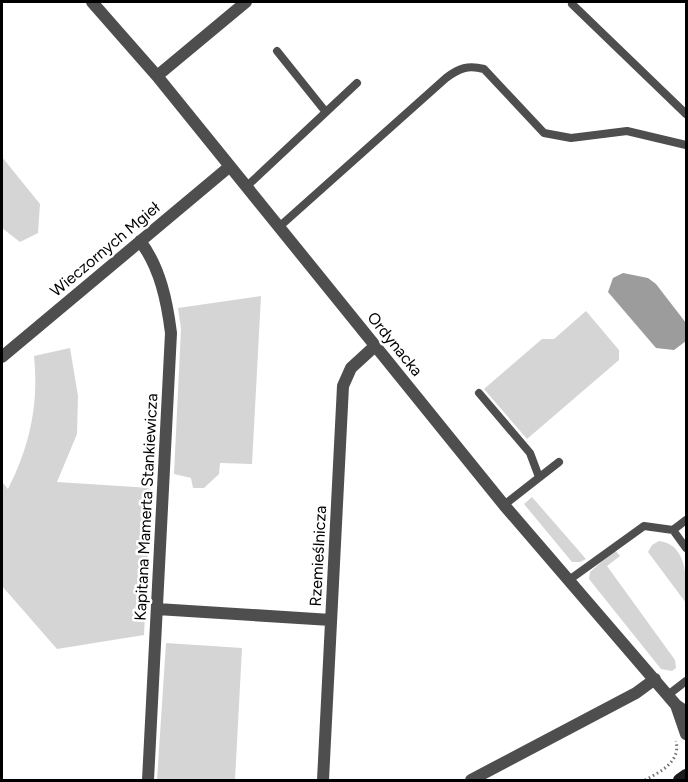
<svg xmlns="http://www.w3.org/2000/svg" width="688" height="782" viewBox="0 0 688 782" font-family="Figtree,sans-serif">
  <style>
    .green { fill: #d5d5d5 }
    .water { fill: #9c9c9c }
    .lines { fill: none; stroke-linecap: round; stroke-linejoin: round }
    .path { stroke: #707070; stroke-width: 3; stroke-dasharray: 1.5 3; stroke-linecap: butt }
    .lane { stroke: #4e4e4e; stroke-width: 8 }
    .street { stroke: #4e4e4e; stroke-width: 12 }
    .secondary { stroke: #1b1b1b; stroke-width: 12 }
    .labels { text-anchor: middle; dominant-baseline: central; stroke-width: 5; stroke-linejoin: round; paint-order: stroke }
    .street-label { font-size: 16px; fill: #000; stroke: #fff }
  </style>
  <rect width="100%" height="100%" fill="#fff"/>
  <path class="green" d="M2,157L40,204L38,233L20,242L2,228Z
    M261,296L252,464L220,463L219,474L204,488H193L191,478L174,474L181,329L178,308Z
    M586,311L619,350V360L527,439L484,389L542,339H554Z
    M70,348L78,396L77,434L57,482L151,488L144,635L57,649L2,586V482L8,489C30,446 39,404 34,356Z
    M532,497L586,559L580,562H572L524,504Z
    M659,541C688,544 687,582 686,603L648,552L652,545Z
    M615,550L620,556L607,566L675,660L676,668L672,671L661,669L589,579L590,572Z
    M166,643L242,648L235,780H157Z"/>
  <path class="water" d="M623,273L648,278L656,284L686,323V341L674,350L656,348L608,292L613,278Z"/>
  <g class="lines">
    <path class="path" d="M645,780C660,772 681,762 676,741"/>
    <path class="lane" d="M572,4L686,114
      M277,51L325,111
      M246,187L357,83
      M279,227L446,78C459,68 468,65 484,69L544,133L571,138L627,131L686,145
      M479,393L530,453L539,477
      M504,505L559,462
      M673,530L686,520
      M569,580L644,526L673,530L686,548
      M668,695L686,681"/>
    <path class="street" d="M92,2L157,76L504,505L676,705L686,712
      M157,76L246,2
      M140,241C160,267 167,301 171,333L148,780
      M2,357L229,167
      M157,609L331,620
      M676,705L686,734
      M323,780L343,386L351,368L375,346
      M471,780L636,693L655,679"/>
    <path class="secondary" d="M679,780L686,775"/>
  </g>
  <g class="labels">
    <g class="street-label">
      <text transform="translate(105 249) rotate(-40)">Wieczornych Mgieł</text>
      <text transform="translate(395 344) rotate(51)">Ordynacka</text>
      <text transform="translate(146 507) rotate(-87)">Kapitana Mamerta Stankiewicza</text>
      <text transform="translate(318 556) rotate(-87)">Rzemieślnicza</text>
    </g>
  </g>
  <rect width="688" height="782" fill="none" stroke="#000000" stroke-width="6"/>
</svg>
